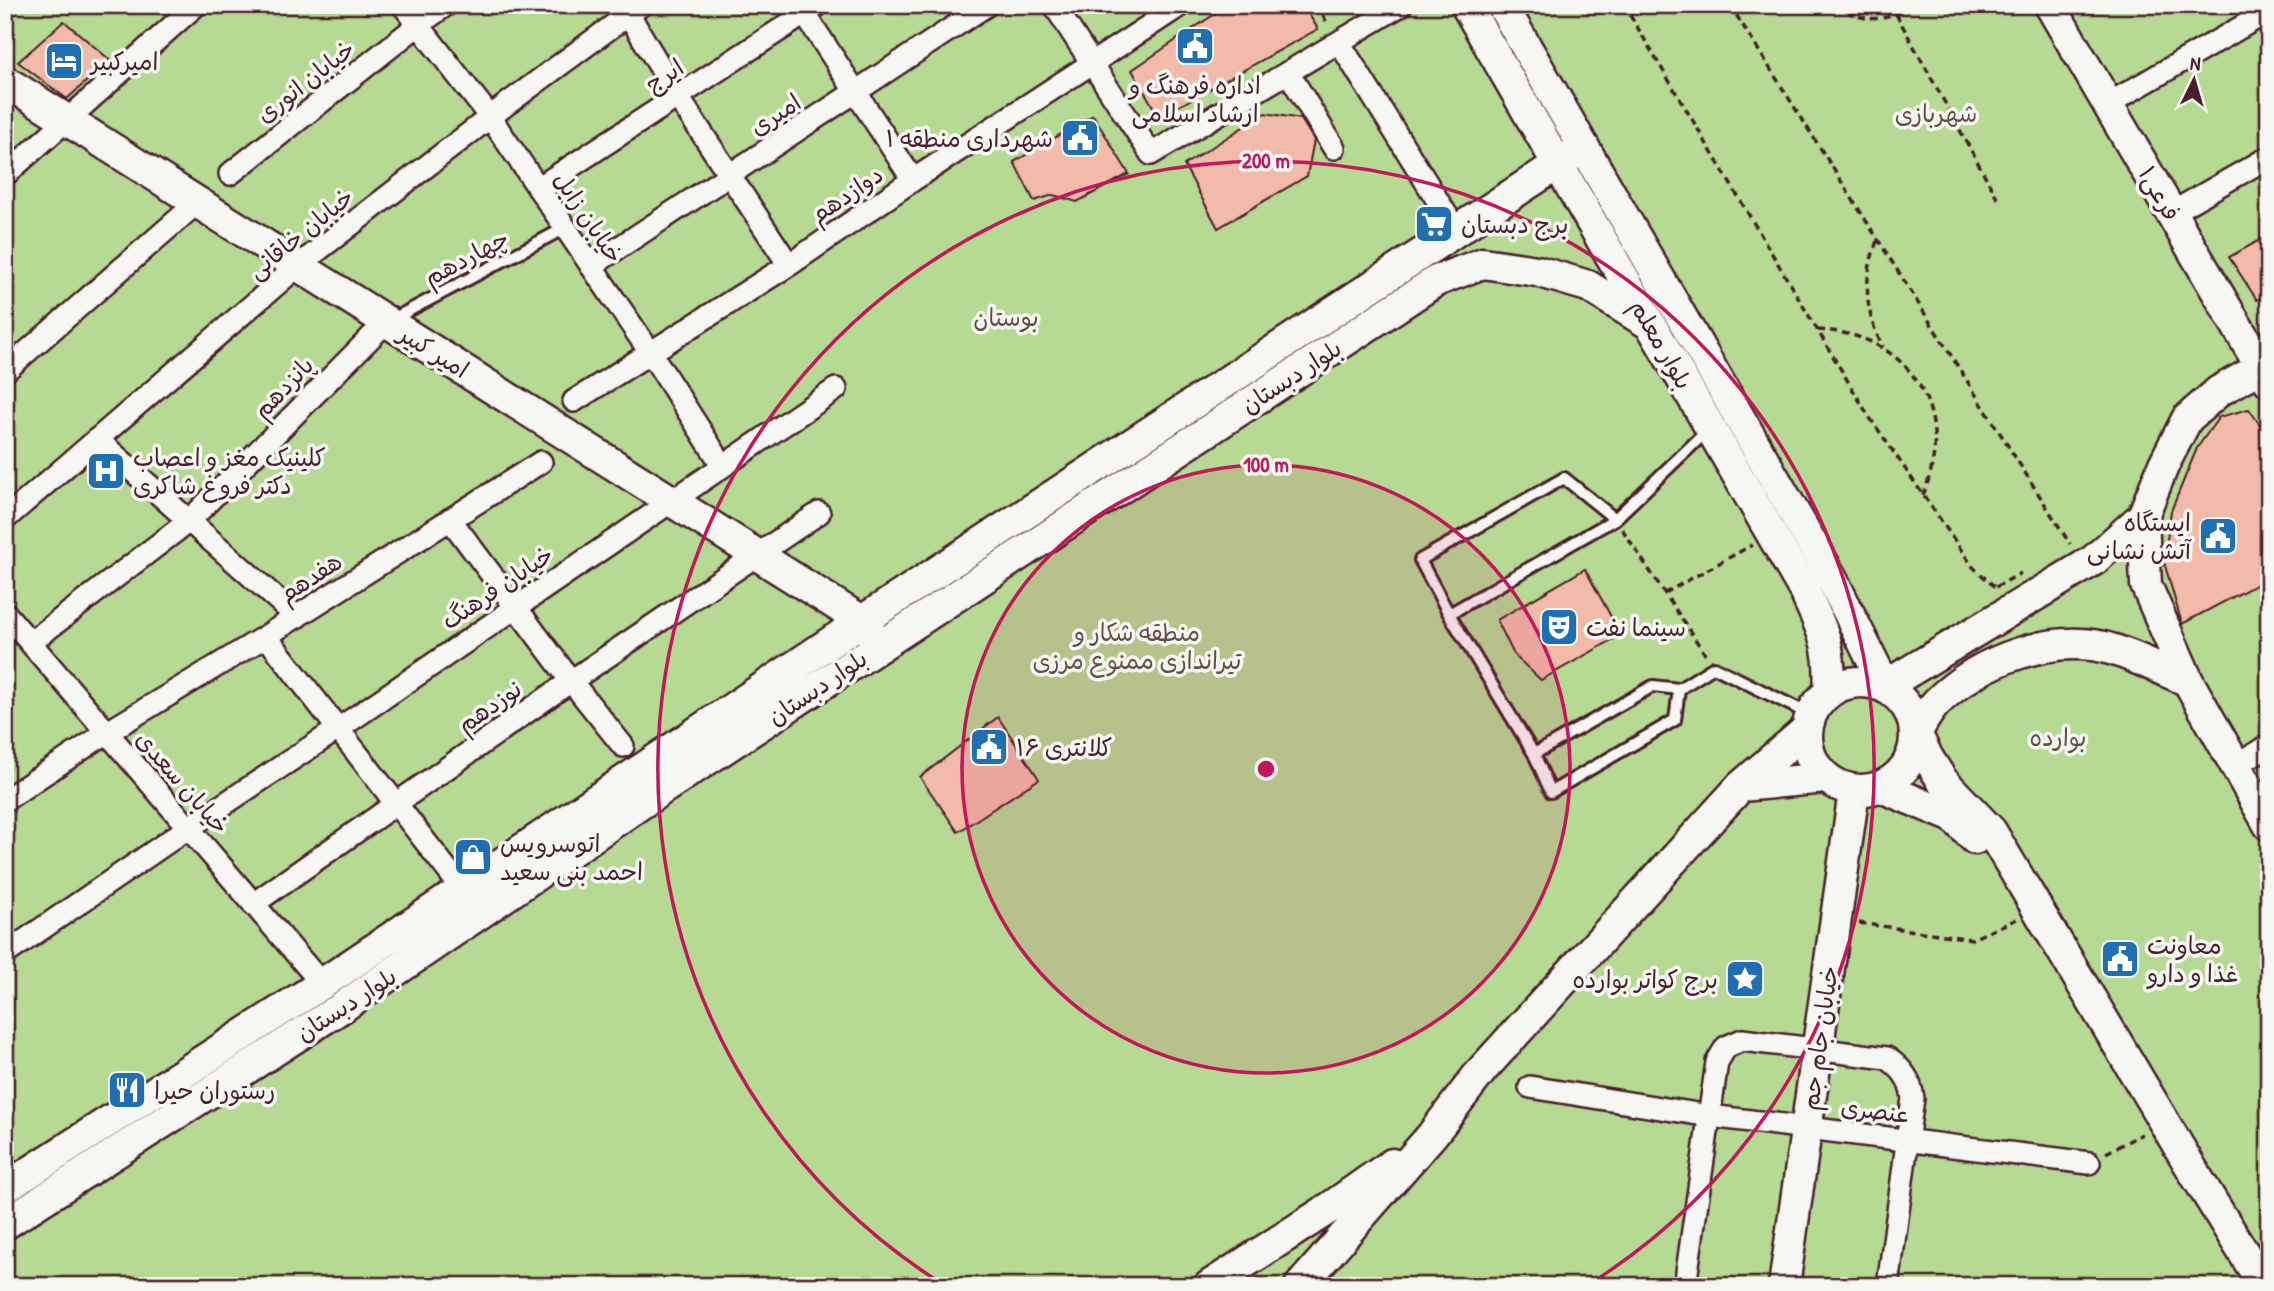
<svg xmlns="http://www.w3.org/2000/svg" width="2274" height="1291" viewBox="0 0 2274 1291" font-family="'Patrick Hand','Playpen Sans Arabic',sans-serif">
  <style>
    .green { fill: #b6d993; stroke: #807c5f; stroke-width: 2 }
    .building { fill: #f2baa8; stroke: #4a1f2b; stroke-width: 2 }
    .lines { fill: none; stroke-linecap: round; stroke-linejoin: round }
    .lane-casing { stroke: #4a1f2b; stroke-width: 16 }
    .street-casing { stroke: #4a1f2b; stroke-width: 26 }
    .secondary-casing { stroke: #4a1f2b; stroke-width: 35 }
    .path { stroke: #4a1f2b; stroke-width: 3.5; stroke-dasharray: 7 5; stroke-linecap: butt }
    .lane { stroke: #f6f6f2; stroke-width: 10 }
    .street { stroke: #f6f6f2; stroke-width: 21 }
    .secondary { stroke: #f6f6f2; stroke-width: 30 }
    .ring { fill: none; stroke: #c2185b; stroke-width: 3.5 }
    .labels { text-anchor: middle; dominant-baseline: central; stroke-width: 7; stroke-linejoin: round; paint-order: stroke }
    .poi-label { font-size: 24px; fill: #4a1f2b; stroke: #f6f6f2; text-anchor: start }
    .street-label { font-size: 24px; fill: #4a1f2b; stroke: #f6f6f2 }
    .park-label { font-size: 24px; fill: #654e45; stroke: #f6f6f2 }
    .centre { fill: #c2185b; stroke: #f6f6f2; stroke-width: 3.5 }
    .ring-label { font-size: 21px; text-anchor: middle; font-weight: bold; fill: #c2185b; stroke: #f6f6f2; stroke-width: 7; stroke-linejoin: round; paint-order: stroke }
  </style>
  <rect width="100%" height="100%" fill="#f5e4dc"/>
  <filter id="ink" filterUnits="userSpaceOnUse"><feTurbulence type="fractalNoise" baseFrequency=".0143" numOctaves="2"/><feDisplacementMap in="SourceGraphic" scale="14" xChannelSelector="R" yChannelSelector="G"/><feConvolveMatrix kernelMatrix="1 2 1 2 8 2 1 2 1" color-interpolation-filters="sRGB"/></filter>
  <g filter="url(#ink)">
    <path class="green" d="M5,5H2269V1286H5Z"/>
    <path class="building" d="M1228,5H1303L1318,29L1159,117L1132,70Z
      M64,21L110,60L67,99L18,62Z
      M1265,113L1301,119L1314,140L1307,176L1218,228L1184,165Z
      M1093,115L1129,174L1077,202L1053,195L1034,201L1014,162Z
      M2269,235V294L2257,300L2229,257Z
      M2249,409L2269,438V578L2182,624L2164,562L2171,511L2197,448L2219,417Z
      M1585,569L1621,635L1541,680L1514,655L1497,620Z
      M998,717L1039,779L958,832L920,777Z"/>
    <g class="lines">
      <g class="lane-casing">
        <path id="lane" d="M391,320L565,228
          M1615,519L1449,614L1534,754L1551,792L1675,720L1679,689
          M1449,614L1420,560L1564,478L1615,519L1708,430
          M1534,754L1653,686L1679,689L1714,667L1811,715"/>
      </g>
      <g class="street-casing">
        <path id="street" d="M403,5L490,117L654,358L723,466
          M799,5L913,180
          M1054,5L1151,154L1401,5
          M629,15L678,97L789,265
          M1339,42L1456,230
          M1288,72L1334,148
          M2108,104L2269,11
          M230,174L418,25L446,5
          M5,175L196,5
          M538,188L818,5
          M2171,213L2269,157
          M591,266L987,5
          M5,371L199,201
          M574,401L789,265L913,180L1181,5
          M97,439L297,617
          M5,519L299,265L507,104L641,5
          M450,519L571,681L623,746
          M5,613L322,984
          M266,636L463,890
          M31,642L189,521L387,321
          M2235,766L2269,745
          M5,800L106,733L266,636L541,462
          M253,904L571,681L819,513
          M5,954L188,828L338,729L836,389
          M1530,1087L1710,1116L2089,1163
          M1685,1286L1717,1062L1726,1047L1742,1040L1887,1058C1903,1069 1910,1079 1913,1098L1888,1286"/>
      </g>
      <g class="secondary-casing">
        <path id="secondary" d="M1466,5L1804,590C1823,631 1832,646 1829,692
          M1502,5L1830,575L1885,686L2094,560L2143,516L2164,464L2187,419L2219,391L2269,363
          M2050,5L2269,381
          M5,81L862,621L871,634
          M2143,516L2146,585L2188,681L2269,825
          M2188,681C2164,671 2139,658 2114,650C2055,631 1980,660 1937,702C1928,711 1922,723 1916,733L1928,758L1942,780L1991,831L2195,1174L2264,1286
          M1807 736a54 54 0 1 1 108 0a54 54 0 1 1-108 0Z
          M1741,786L1826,778
          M1881,787L1953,817L1975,839
          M5,1188L322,984L862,621L1584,147
          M5,1224L344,1006L655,794L1436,281L1483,263L1537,271L1588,286L1651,325
          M1209,1286L1325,1211L1392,1164
          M1300,1286L1432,1135L1482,1070L1741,786L1807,729
          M1784,1286L1854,791"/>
      </g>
      <path class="path" d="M1316,5L1328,24
        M1624,5L1868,415L1973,567L1995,587
        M1730,5L2070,544
        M1838,5C1860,23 1886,23 1908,5
        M1630,14L1644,5
        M1896,14L1999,201
        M1877,241C1863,278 1864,312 1883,347
        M1818,330C1909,333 1958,412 1923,495
        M1622,529L1705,654
        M1996,587L2021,573
        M1665,593L1752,545
        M1859,923L1972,939L2017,919
        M2106,1153L2142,1134"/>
      <use href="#lane" class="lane"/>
      <use href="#street" class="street"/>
      <use href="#secondary" class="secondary"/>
    </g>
  </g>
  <circle cx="1266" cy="769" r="304" fill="#c2185b" fill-opacity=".12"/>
  <g class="ring">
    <circle cx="1266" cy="769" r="304"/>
    <path d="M944 1285A608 608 0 1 1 1588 1285"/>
  </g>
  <defs>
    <g id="civic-square" transform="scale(2.0125)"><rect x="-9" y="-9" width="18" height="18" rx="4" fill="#1f6fb2" stroke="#f6f6f2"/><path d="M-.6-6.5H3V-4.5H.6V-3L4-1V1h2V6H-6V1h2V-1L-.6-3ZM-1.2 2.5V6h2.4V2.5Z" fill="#fff"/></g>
    <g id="hotel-square" transform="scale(2.0125)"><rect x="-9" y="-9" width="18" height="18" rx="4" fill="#1f6fb2" stroke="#f6f6f2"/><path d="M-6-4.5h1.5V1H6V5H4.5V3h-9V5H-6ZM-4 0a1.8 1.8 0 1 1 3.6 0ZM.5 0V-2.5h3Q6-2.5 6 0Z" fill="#fff"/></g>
    <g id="supermarket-square" transform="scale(2.0125)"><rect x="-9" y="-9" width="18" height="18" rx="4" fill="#1f6fb2" stroke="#f6f6f2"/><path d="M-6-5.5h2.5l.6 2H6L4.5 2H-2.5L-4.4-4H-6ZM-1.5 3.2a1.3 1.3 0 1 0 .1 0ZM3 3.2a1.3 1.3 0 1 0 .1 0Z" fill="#fff"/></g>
    <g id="hospital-square" transform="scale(2.0125)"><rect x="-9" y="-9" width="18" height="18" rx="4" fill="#1f6fb2" stroke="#f6f6f2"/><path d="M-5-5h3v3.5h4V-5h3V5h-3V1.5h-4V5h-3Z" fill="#fff"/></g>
    <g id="theatre-square" transform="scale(2.0125)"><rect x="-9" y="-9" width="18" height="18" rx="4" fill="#1f6fb2" stroke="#f6f6f2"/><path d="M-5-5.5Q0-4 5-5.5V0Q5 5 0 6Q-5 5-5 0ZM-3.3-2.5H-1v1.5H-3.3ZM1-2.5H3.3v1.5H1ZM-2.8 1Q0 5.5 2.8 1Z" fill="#fff"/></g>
    <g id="shop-square" transform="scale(2.0125)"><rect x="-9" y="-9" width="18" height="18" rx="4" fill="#1f6fb2" stroke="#f6f6f2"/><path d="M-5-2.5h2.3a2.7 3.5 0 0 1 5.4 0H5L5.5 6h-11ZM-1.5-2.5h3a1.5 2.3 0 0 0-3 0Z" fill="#fff"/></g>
    <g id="sight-square" transform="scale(2.0125)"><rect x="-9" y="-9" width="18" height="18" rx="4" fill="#1f6fb2" stroke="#f6f6f2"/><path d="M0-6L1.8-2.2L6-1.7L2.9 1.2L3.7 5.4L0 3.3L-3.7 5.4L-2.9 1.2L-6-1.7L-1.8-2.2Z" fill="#fff"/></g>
    <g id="restaurant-square" transform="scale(2.0125)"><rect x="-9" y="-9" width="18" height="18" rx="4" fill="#1f6fb2" stroke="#f6f6f2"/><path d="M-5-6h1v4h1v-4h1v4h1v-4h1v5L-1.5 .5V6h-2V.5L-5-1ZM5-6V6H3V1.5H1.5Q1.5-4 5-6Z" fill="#fff"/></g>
  </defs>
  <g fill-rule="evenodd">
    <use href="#civic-square" x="1195" y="46"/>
    <use href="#hotel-square" x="64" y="61"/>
    <use href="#civic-square" x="1080" y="138"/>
    <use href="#supermarket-square" x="1434" y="224"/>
    <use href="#hospital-square" x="106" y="471"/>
    <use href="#civic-square" x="2218" y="536"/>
    <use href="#theatre-square" x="1559" y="627"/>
    <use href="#civic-square" x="989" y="747"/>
    <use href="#shop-square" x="473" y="857"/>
    <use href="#civic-square" x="2120" y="959"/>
    <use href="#sight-square" x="1745" y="979"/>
    <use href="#restaurant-square" x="127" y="1090"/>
  </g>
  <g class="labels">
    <g class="poi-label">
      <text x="91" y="61">امیرکبیر</text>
      <text x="1195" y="85" text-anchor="middle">اداره فرهنگ و<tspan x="1195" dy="28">ارشاد اسلامی</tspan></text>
      <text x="1053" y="138" text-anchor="end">شهرداری منطقه ۱</text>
      <text x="1461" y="224">برج دبستان</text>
      <text x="133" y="457">کلینیک مغز و اعصاب<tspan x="133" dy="28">دکتر فروغ شاکری</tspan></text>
      <text x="2191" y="522" text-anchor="end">ایستگاه<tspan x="2191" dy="28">آتش نشانی</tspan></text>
      <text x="1586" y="627">سینما نفت</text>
      <text x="1016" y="747">کلانتری ۱۶</text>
      <text x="500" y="843">اتوسرویس<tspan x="500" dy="28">احمد بنی سعید</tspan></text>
      <text x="2147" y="945">معاونت<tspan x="2147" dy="28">غذا و دارو</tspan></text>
      <text x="1718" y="979" text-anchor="end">برج کواتر بوارده</text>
      <text x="154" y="1090">رستوران حیرا</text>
    </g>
    <g class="street-label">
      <text transform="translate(664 75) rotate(-33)">ایرج</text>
      <text transform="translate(305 81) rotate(-38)">خیابان انوری</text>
      <text transform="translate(775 114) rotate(-33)">امیری</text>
      <text transform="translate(2160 193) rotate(60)">فرعی۱</text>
      <text transform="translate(846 194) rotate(-34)">دوازدهم</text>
      <text transform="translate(589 217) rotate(56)">خیابان زابل</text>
      <text transform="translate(300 233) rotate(-39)">خیابان خاقانی</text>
      <text transform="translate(466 257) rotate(-28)">چهاردهم</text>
      <text transform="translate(1662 344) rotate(60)">بلوار معلم</text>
      <text transform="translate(434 351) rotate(32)">امیر کبیر</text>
      <text transform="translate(1291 376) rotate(-33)">بلوار دبستان</text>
      <text transform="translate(283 387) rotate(-46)">پانزدهم</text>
      <text transform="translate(310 577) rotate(-33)">هفدهم</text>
      <text transform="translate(497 587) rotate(-34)">خیابان فرهنگ</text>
      <text transform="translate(817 687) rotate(-34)">بلوار دبستان</text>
      <text transform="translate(489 706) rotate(-35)">نوزدهم</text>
      <text transform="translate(183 782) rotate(49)">خیابان سعدی</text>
      <text transform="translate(346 1004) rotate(-33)">بلوار دبستان</text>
      <text transform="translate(1819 1038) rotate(-82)">خیابان جام جم</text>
      <text transform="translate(1875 1110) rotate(7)">عنصری</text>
    </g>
    <g class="park-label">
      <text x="1936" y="113">شهربازی</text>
      <text x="1006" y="317">بوستان</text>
      <text x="1137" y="632">منطقه شکار و<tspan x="1137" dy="28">تیراندازی ممنوع مرزی</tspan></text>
      <text x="2058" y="737">بوارده</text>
    </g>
  </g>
  <circle cx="1266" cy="769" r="10" class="centre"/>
  <g class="ring-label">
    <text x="1266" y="168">200 m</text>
    <text x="1266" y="472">100 m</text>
  </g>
  <rect width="2274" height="1291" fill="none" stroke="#f6f6f2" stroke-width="28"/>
  <rect x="14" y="14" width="2246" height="1263" fill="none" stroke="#4a1f2b" stroke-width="2.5" filter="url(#ink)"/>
  <g transform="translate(2194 80) rotate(5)" stroke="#f6f6f2" stroke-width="5" paint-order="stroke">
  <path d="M0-5L12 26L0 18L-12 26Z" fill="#4a1f2b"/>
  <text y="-10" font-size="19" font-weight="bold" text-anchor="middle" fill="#4a1f2b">N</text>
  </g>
</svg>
